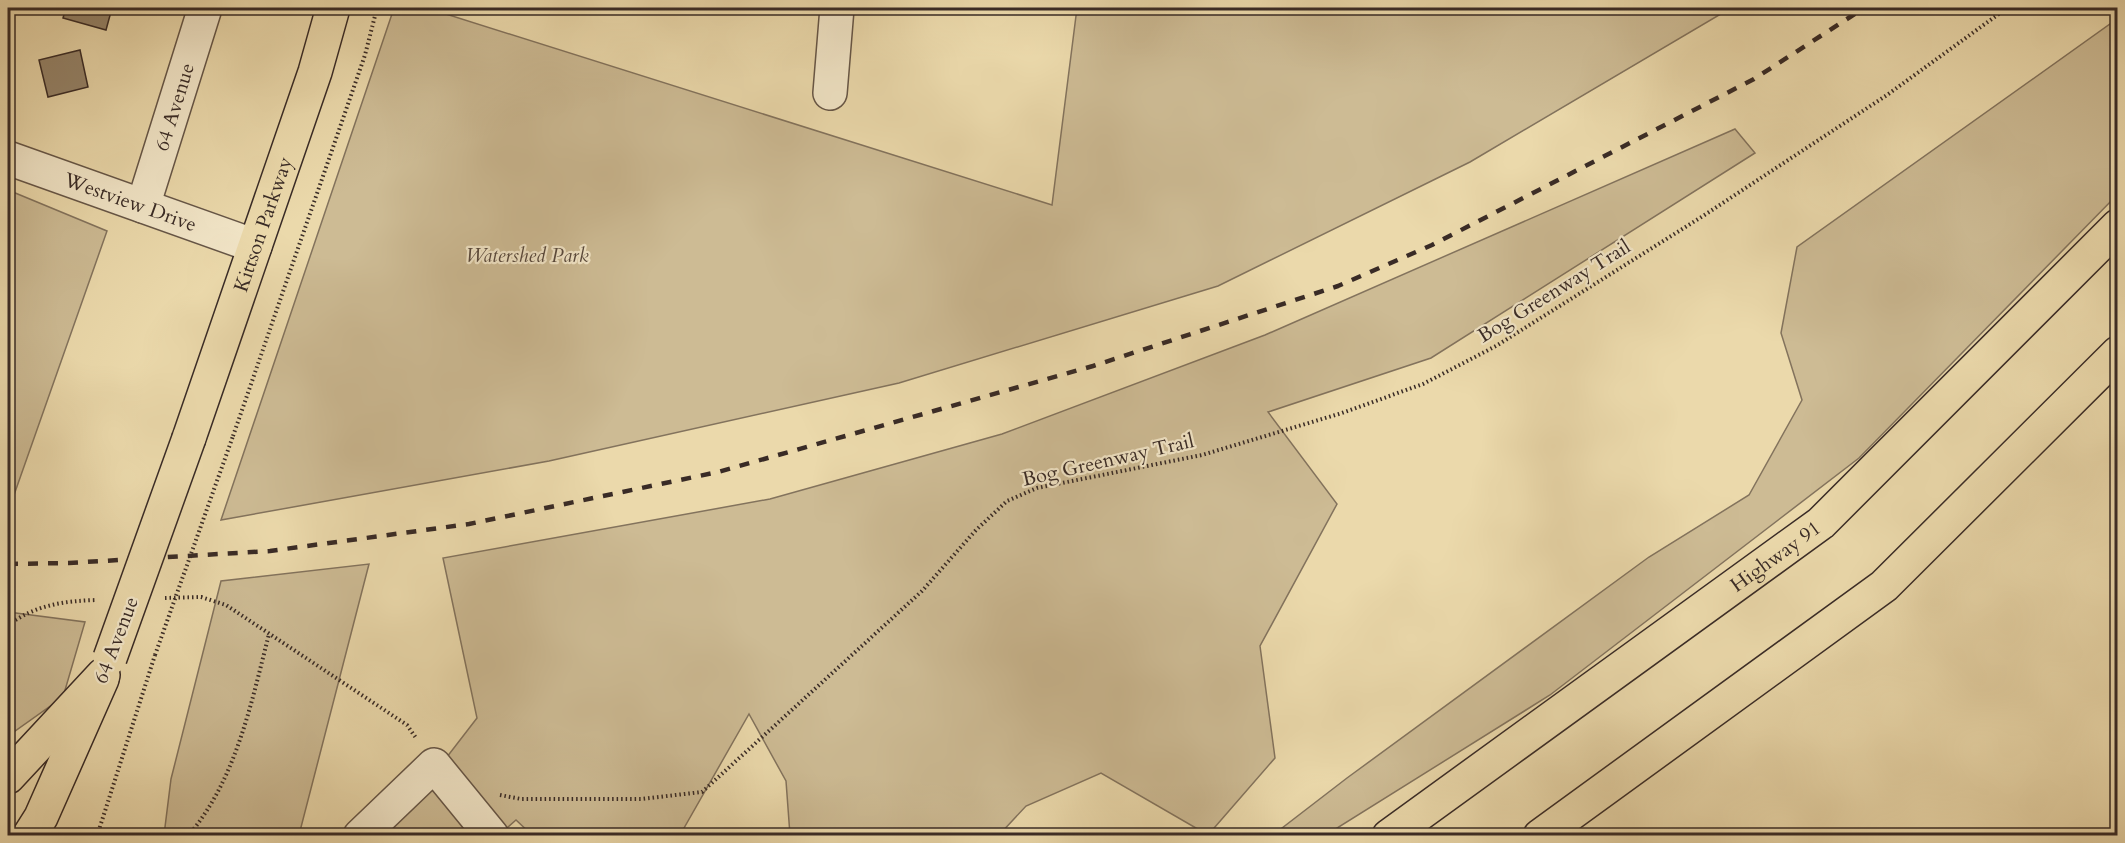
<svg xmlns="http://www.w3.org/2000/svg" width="2125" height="843" viewBox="0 0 2125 843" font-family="Cardo,serif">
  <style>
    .green { fill: #cdbb94; stroke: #83735d; stroke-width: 1.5 }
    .building { fill: #96856b; stroke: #392b26; stroke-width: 1.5 }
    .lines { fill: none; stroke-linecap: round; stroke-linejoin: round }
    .minor-casing { stroke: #665647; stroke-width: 36 }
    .major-casing { stroke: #392b26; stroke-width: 36 }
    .highway-casing { stroke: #392b26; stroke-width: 36 }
    .path { stroke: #392b26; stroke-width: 4; stroke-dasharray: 1.5 3; stroke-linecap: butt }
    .minor { stroke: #f2e6c8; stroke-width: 33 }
    .major { stroke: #ebd9ab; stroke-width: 33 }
    .highway { stroke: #ebd9ab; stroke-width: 33 }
    .rail { stroke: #392b26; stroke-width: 4.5; stroke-dasharray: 10 10; stroke-linecap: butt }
    .major-bridge-casing { stroke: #392b26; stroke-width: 36; stroke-linecap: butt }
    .path-bridge { stroke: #392b26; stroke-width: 4; stroke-dasharray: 1.5 3; stroke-linecap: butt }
    .major-bridge { stroke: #ebd9ab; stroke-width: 33 }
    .labels { text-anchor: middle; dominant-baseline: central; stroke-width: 4.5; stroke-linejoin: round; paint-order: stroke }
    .street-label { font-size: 20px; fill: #392b26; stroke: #f2e6c8 }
    .park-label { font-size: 20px; font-style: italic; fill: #57483c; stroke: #f2e6c8 }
  </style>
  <rect width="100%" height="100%" fill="#ebd9ab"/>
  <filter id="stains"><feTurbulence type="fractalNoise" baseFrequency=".00333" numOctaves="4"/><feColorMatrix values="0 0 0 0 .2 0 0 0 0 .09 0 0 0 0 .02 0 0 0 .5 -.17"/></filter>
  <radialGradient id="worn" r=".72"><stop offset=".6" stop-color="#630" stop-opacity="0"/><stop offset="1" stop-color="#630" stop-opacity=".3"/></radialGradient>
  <path class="green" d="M394,8H427L1052,205L1077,8H1731L1470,162L1218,286L899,383L549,461L221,520Z
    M2117,19V195L1859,458L1550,695L1326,835H1273L1347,778L1649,557L1749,495L1802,400L1781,333L1797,247Z
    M1735,129L1755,153L1431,358L1268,412L1337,504L1260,646L1275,758L1208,835L1101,773L1026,806L999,835H790L786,781L749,714L680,835H532L516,820L499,835L386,836L477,718L443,558L770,499L1002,434L1265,335Z
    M8,190L107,231L8,512Z
    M369,564L299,835H164L171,779L221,581Z
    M8,612L85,622L63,697L8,736Z"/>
  <path class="building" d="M66,8H112L106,30L63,18Z
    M80,50L88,87L48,97L39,60Z"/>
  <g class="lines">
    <g class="minor-casing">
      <g id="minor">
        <path d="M830,93L837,8"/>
        <path id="s1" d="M8,158L255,246"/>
        <path id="s2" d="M143,206L205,8"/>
        <path d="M360,836L434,765L492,836"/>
      </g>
    </g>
    <g class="major-casing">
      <g id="major">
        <path id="s3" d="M189,438L315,72L333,8"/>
        <path d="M29,836L41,817L102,679"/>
      </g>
    </g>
    <g class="highway-casing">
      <g id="highway">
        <path d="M8,777L103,675"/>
        <path id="s4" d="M1389,836L1821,523L2118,226"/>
        <path d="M1540,836L1884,586L2118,353"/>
      </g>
    </g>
    <path class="path" d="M233,436L365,55L377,8
      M165,598L201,597L226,605L407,725L416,738
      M8,625C36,605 63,601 97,600
      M500,795L521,799H641L702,792L922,591L976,530L1007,501L1037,488L1202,455L1342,413L1423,384L1496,346L1703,216L1887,95L2007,8
      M97,836L155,655
      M188,836C236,780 251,704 269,634"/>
    <use href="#minor" class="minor"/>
    <use href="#major" class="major"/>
    <use href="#highway" class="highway"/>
    <path class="rail" d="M8,564L69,563L270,551L469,524L718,472L1093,366L1338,286L1432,245L1754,79L1864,8"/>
    <g class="major-bridge-casing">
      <path id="major-bridge" d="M110,658L189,438"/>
    </g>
    <path class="path-bridge" d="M155,655L233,436"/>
    <use href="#major-bridge" class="major-bridge"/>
  </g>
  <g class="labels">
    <g class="street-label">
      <text stroke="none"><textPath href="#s2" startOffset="104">64 Avenue</textPath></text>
      <text stroke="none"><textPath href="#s1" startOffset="130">Westview Drive</textPath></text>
      <text stroke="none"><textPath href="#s3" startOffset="226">Kittson Parkway</textPath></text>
      <text transform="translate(1554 291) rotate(-32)">Bog Greenway Trail</text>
      <text transform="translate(1108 460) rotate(-13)">Bog Greenway Trail</text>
      <text stroke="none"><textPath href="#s4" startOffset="477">Highway 91</textPath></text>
      <text transform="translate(116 640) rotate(-69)">64 Avenue</text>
    </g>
    <g class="park-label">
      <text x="527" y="255">Watershed Park</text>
    </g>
  </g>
  <rect width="2125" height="843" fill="none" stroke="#ebd9ab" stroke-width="30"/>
  <rect x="9" y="9" width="2107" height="825" fill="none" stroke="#392b26" stroke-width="3"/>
  <rect x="15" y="15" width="2095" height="813" fill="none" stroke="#392b26" stroke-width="1.5"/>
  <rect width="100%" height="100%" filter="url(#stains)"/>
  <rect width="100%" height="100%" fill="url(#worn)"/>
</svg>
